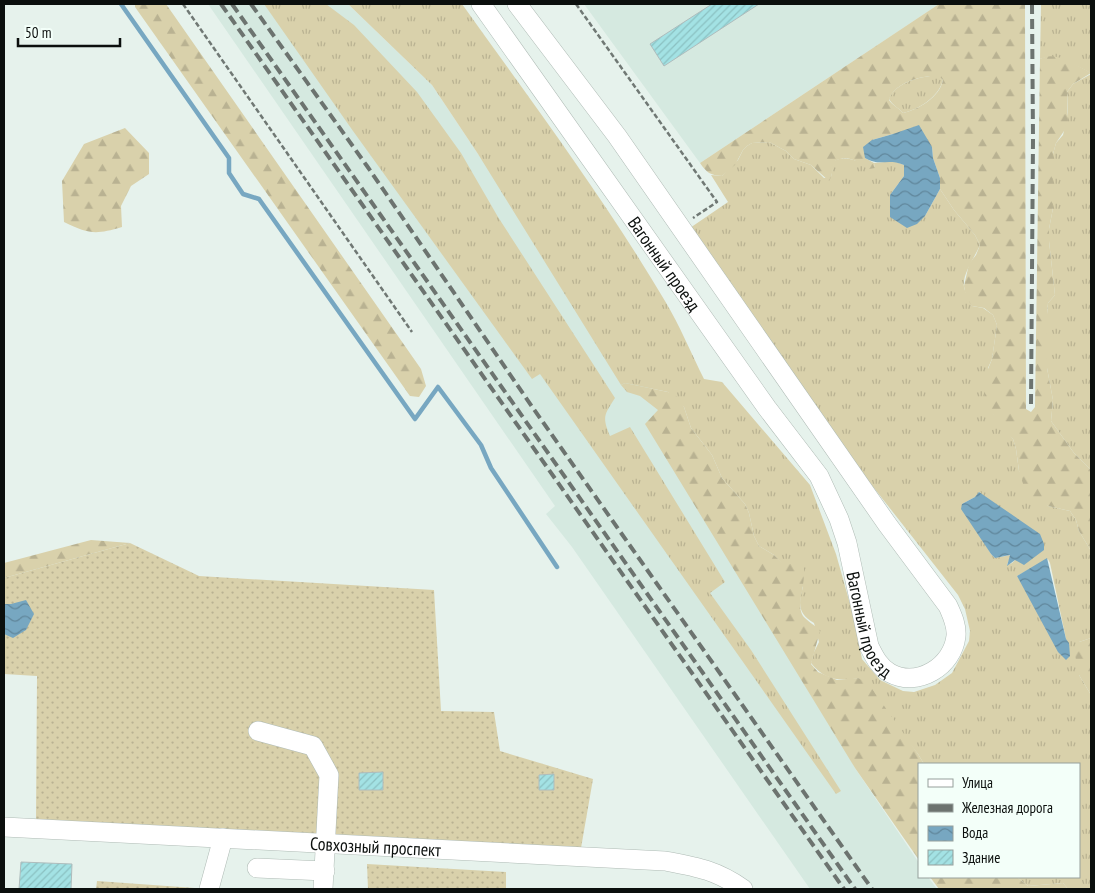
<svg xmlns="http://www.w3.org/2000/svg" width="1095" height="893" viewBox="0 0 1095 893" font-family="'PT Sans Narrow',sans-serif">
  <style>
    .built { fill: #d5e9e0 }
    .grass { fill: url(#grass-tufts); fill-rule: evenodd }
    .forest { fill: url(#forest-firs); fill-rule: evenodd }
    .garden { fill: url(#garden-dots) }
    .water { fill: url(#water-waves) }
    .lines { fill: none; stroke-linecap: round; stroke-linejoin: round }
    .stream { stroke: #77a7c1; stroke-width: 4.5 }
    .building { fill: url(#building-hatch); stroke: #afbcbc }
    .minor-casing { stroke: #afbbb5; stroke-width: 20 }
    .path { stroke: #707874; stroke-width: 2.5; stroke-dasharray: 5 2.5; stroke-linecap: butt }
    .minor { stroke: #fff; stroke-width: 19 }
    .rail { stroke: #6c736f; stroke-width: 4; stroke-dasharray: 10 5; stroke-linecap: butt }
    .labels { text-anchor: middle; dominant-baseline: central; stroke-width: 4; stroke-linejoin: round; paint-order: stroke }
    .street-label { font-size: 18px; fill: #0b0f0d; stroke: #f3fff9 }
  </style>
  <defs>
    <pattern id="grass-tufts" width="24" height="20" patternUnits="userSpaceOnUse" patternTransform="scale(1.25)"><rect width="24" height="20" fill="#d9d1ab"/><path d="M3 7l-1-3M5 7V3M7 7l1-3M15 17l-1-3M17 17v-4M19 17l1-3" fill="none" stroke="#b9b292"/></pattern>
    <pattern id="forest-firs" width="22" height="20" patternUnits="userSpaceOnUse" patternTransform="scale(1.25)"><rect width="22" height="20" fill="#d9d1ab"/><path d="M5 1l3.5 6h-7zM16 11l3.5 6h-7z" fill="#b9b292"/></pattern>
    <pattern id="garden-dots" width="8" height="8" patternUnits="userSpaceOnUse" patternTransform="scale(1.25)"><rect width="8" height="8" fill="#d9d1ab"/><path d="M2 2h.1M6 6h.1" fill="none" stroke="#b9b292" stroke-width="1.8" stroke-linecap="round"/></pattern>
    <pattern id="water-waves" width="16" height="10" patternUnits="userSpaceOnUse" patternTransform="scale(1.25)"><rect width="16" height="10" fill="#77a7c1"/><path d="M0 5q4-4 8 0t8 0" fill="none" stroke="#60869b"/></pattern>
    <pattern id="building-hatch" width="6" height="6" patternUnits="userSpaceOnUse" patternTransform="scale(1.25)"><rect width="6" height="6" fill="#a3e2e4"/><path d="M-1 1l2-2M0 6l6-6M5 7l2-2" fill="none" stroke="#8bc1c2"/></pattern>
  </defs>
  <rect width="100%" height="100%" fill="#e6f2ec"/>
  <path class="built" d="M208,4H348L432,85L478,154L645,377L855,768L919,863V877H928L937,889H810L572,547L546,514L555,506Z
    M584,4H939L700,163Z"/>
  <path class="grass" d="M264,4H326L354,25L417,92L461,153L498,217L615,398C604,415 602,417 610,436L630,427L725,582L710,593L751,650L841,791L836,794L540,374L532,379L353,131Z
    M348,4H462C532,102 604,198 665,301C680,326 691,353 704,379L722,382L810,485L836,554L854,618L862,659L880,680L903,691L914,692L935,685L952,673L969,641L970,631L965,609L958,595L852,460L687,230L728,202L711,175L722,176L738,160L743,150L747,146L752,143L769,142L786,151L794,159L811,165L824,178L831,177L834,161C848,154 862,164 875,168L874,163L894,161L904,165V176L890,195L925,216L940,189L954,210L975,235L980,245C975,257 962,274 964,287C965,293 970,300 972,306L983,308L993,315L997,325L992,359L988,368L992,412L1013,439L1016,449L1019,471L1048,506L1070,511L1076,520L1079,531L1091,551V638L1079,642V675L1091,695V889H1068L1063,883L1028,886L1017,877H1079V764H924L918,754L858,678C839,682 823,679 811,663L814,652L819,642L814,623C798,614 798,604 803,587L774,555L759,546L754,536L749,513L745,504L722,478L712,455L691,428L684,407L668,392L625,383L621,385L478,154L432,85ZM980,492L1015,560L1012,563L1007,565L1011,555L995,558L991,554L962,504L975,497ZM1048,559L1050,563L1066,639L1017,576Z
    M1041,4H1091V73C1079,67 1054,52 1040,59Z
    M1091,74V470L1074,453L1051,421L1053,400L1047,368V314L1048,303L1055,295L1049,241V229L1053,208V154L1056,143L1063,135L1068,113L1067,92L1073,84Z
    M930,76H940L943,80C938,98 919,109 903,113C899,108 892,105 889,99C895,84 915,78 930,76Z"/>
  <path class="forest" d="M135,4H166L421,369L426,386L419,397L410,396L135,7Z
    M939,4H1025L1026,409L1031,412L1035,407L1040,59C1056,50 1077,66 1091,73L1073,84L1067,92L1068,125L1056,143L1053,154V208L1049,229V241L1055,295L1048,303L1047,314V368L1053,400L1051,421L1074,453L1091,470V551L1079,531L1076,520L1070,511L1048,506L1027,493L1019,471L1016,449L1013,439L1005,431L985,403L984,379L992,359L997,325L993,315L984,308L972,306L966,297L964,286L969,264L976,255L980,245L975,235L954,210L940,189V178L933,158L932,147L893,134L872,140L865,158L874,163L875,168L869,169C858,162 848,154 835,161L831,177L829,181L811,165L794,159L786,151L769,142L752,143L747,146L743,150L735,165L722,176C710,175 707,173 700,163ZM930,76H939L943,80C939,98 919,109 903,113C899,108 892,105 889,100C894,84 915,78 930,76Z
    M125,128L149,153V174L131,186L121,206L122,227C95,235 89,234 64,222L62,181L84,144Z
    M625,383L668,392L678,397L684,407L691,428L712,455L722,478L745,504L749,513L754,536L759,546L774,555L782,563L804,565C804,572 804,579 803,585C802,596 797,605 803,616C806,620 816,626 820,631L811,664L818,672L837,680L858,678L868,683L918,754L924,764H919V860L855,768L645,424L658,410L640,396L627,392L621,385Z
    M91,540L130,543L4,578V563Z
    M1091,638V695L1079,675L1074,650L1079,642Z
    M930,877H1017L1028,886L1063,883L1068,889H939Z"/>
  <path class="garden" d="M130,543L199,576L434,590L441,711L494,712L500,751L593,779L581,848L36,823L37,676L4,674V578Z
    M367,864L506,872V889H368Z
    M97,881L209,889H96Z"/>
  <path class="water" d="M919,125L932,147L933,158L940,178V189L925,216L917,224L907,228L890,217V195L904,176V165C887,158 881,167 865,158L863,147L872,140L893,134Z
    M979,492L1040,534L1044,544V550L1024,565L1015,560L1007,566L1010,555L995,558L991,554L961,509L962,504L975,497Z
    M1047,558L1066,639L1069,643L1070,656L1066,660L1058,652L1017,576Z
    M26,600L34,614L26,630L13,638L4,634V604H11Z"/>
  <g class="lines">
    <path class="stream" d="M121,4L229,158V173L243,194L259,199L415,419L438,387L481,445L491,468L557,567"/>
  </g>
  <path class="building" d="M712,4H759L664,66L650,44Z
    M383,772V790H359V773Z
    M554,774V790H539V775Z
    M21,862L72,864L71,889H19Z"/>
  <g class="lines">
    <g class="minor-casing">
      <g id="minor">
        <path id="s1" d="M481,4L767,408L819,476L839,519L847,543L869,646C874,656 879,667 890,673C918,688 953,666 956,636C957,625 952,615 948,606L887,524L617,136L517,4"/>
        <path d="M258,731L313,746L329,775L323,889"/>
        <path id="s2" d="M4,827L665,861C697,867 716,870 743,889"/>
        <path d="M257,868L325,871"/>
        <path d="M209,889L223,838"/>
      </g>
    </g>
    <path class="path" d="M183,4L412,332
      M576,4L717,202L693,218"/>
    <use href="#minor" class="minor"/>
    <path class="rail" d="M221,4L844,889
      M232,4L855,889
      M251,4L367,166L533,408L872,889
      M1031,404L1033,139L1032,4"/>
  </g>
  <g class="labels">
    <g class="street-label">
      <text stroke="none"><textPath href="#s1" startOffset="318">Вагонный проезд</textPath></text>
      <text stroke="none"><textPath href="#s1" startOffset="738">Вагонный проезд</textPath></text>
      <text stroke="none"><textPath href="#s2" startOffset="372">Совхозный проспект</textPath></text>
    </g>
  </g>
  <rect width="1095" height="893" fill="none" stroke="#0b0f0d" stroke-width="10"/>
  <rect x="918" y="763" width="162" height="115" fill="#f3fff9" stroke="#969f9b"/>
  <rect x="928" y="779" width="25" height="8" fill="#ffffff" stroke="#969f9b"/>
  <text x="962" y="788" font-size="15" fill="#0b0f0d">Улица</text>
  <rect x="928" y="804" width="25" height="8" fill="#6c736f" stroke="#969f9b"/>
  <text x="962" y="813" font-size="15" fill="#0b0f0d">Железная дорога</text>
  <rect x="928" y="826" width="25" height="15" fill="url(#water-waves)" stroke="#969f9b"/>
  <text x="962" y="838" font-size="15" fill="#0b0f0d">Вода</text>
  <rect x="928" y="850" width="25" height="15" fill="url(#building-hatch)" stroke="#969f9b"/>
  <text x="962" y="863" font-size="15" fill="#0b0f0d">Здание</text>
  <path d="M18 38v8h102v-8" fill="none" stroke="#0b0f0d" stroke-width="2.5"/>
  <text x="25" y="38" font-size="15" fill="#0b0f0d" stroke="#f3fff9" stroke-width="4" paint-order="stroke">50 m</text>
</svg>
